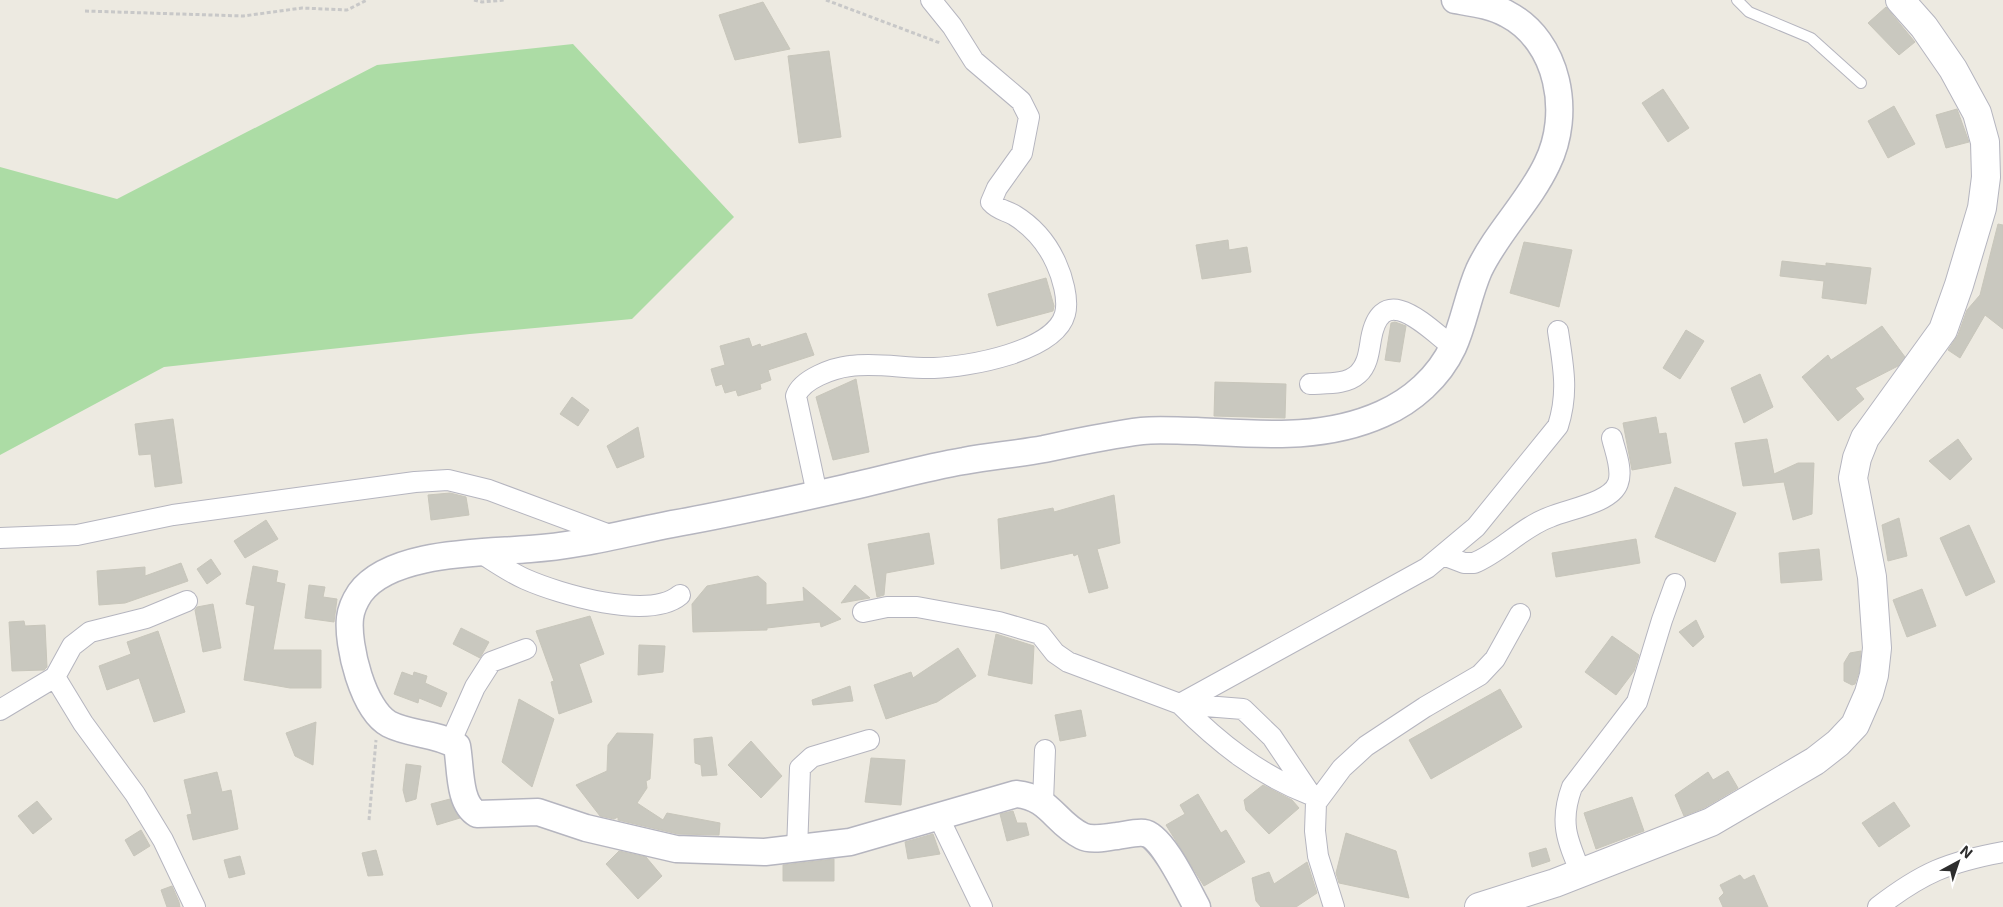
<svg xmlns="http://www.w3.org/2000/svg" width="2003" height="907" viewBox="0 0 2003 907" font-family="Inter,sans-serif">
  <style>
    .green { fill: #acdca5 }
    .building { fill: #c9c8bf; stroke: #c8c6bb }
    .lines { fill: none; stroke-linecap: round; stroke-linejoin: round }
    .service-casing { stroke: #b5b5bf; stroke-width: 12 }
    .minor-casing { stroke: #b5b5bf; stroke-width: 22 }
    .tertiary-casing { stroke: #b5b5bf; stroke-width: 29 }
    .secondary-casing { stroke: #b5b5bf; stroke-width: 30 }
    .path { stroke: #c8c8c8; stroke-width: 3; stroke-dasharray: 4 2.5; stroke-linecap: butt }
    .service { stroke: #fff; stroke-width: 10 }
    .minor { stroke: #fff; stroke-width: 20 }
    .tertiary { stroke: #fff; stroke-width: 26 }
    .secondary { stroke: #fff; stroke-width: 28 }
  </style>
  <rect width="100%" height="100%" fill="#edeae1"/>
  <path class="green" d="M573,44L734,217L632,319L470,334L164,367L0,455V167L117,199L377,65Z"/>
  <path class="building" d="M763,2L790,49L735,60L719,15Z
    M1886,7L1915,42L1899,55L1868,23Z
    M829,51L841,137L799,143L788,56Z
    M1663,89L1689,128L1668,142L1642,103Z
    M1894,106L1915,144L1888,158L1868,121Z
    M1957,109L1969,142L1946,148L1936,115Z
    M1998,224L2003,225V329L1985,315L1960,358L1948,350L1958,335L1967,310L1980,295Z
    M1228,240L1229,250L1247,247L1251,272L1202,279L1196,245Z
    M1524,242L1572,250L1559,307L1510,293Z
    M1782,261L1826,266V263L1871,268L1866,304L1822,298L1824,281L1780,276Z
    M1046,278L1054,306L1053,311L997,326L988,294Z
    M1395,322L1406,326L1400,362L1385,360L1391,323Z
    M1882,326L1905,357L1898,366L1855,388L1864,399L1838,421L1802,377L1828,355L1831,360Z
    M1686,330L1704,341L1680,379L1663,368Z
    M806,333L814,355L768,370L771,380L760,384L761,389L738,396L736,390L725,393L722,384L716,386L711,369L725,365L720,346L749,338L752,347L760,344L761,347Z
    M1760,374L1773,407L1744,423L1731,388Z
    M856,379L869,452L833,460L816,397Z
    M1215,382L1286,384L1285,418L1214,416Z
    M572,397L589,410L578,426L560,414Z
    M1656,417L1659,434L1666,433L1671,463L1632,470L1623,423Z
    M173,419L182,483L155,487L151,454L139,455L135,424Z
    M638,427L644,457L617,468L607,446Z
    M1767,439L1774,474L1798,463H1814L1812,514L1793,520L1784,482L1743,486L1735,443Z
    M1958,439L1972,459L1950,480L1929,461Z
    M1675,487L1736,513L1715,562L1655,537Z
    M450,493L466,497L469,515L431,520L428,495Z
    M1114,495L1120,543L1097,549L1108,588L1089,593L1078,554L1074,556L1073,553L1001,569L998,519L1053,508L1054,512Z
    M1899,518L1907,556L1888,561L1882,525Z
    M266,520L278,539L245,558L234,541Z
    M1969,525L1995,582L1966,596L1940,538Z
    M929,533L934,564L886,573L884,595L877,597L868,544Z
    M1636,539L1640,563L1556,577L1552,553Z
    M1819,549L1822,580L1781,583L1779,553Z
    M211,559L221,574L207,584L197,569Z
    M181,563L188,581L125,603L99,605L97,571L145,567V576Z
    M253,566L278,571L276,582L285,584L273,650H321V688H290L244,680L255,606L246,604Z
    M758,576L766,583V605L804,601L803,587L841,619L821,627L820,622L767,628V630L693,632L692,604L707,586Z
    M309,585L325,587L323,597L337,599L334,622L305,618Z
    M855,585L870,598L841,603Z
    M1922,589L1936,626L1907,637L1893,600Z
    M213,604L221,648L203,652L195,610L197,607Z
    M590,616L604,654L579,664L592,702L559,714L551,682L554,681L536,631Z
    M1696,620L1704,637L1693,647L1679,632Z
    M24,621L25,626L45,625L47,667L44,670L12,671L9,622Z
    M461,628L489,642L480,658L453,644Z
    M158,631L185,712L154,722L139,678L107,690L99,666L131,654L127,642Z
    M996,634L1034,646L1032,684L988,675Z
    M1612,636L1639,655L1634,671L1616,695L1585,672Z
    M639,645L665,646L663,672L638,675Z
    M958,648L976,676L937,702L886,719L874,685L911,672L913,678Z
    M1861,651L1859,672L1855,684L1852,685L1844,681V663L1850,653Z
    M402,672L413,676L414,672L427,676L425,683L447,693L441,707L419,698L418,703L394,694Z
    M850,686L853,701L813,705L812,700Z
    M1500,689L1522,727L1431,779L1409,740Z
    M519,699L554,719L532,787L502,762Z
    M1081,710L1086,736L1060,741L1055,715Z
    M316,722L313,765L295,756L286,733Z
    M617,733L653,734L650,779L646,781L647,788L637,803L663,820L667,813L720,823L719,835L678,834L618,820V817L614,819L600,816L576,785L607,771L608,745Z
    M712,737L717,775L702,776L701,765L695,763L694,739Z
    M751,741L782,776L761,798L728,765Z
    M871,758L905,760L901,805L865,802Z
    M406,764L421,766L416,799L406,802L403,790Z
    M1728,771L1738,788L1704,808L1684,816L1675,795L1708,772L1713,780Z
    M217,772L222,792L231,790L238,829L193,840L187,815L192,814L184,780Z
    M1263,785L1292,800L1299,808L1269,834L1246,810L1244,800Z
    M1198,794L1221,833L1226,830L1245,862L1204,886L1166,825L1185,814L1180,805Z
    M1632,797L1644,831L1596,849L1584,813Z
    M450,799L460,818L437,825L431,804Z
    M37,801L52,819L33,834L18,816Z
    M1894,802L1910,826L1879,847L1862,823Z
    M1013,811L1017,823H1026L1029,835L1007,841L1000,814Z
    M141,830L150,846L134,856L125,840Z
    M1346,833L1396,851L1409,898L1339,883L1336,873Z
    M933,834L940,854L908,859L905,842Z
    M1546,848L1550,861L1532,867L1529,853Z
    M376,850L383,875L368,876L362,853Z
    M619,851L646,857L662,876L638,899L606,864Z
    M240,856L245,874L229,878L224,860Z
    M834,859V881H783V865Z
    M1307,862L1317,893L1296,907H1261L1256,901L1252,878L1269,872L1274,884Z
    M1740,875L1744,880L1754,875L1768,907H1723L1719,898L1724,893L1720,885Z
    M172,886L179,902L180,907H167L161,890Z"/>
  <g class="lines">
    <g class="service-casing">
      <path id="service" d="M1737,0L1749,12L1811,38L1861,83"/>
    </g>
    <g class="minor-casing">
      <path id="minor" d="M1310,384C1326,383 1346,385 1358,374C1368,365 1369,351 1371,339C1382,278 1428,328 1453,347
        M817,494L796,396C802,379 833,368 850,366C878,362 906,369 934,368C967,367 1055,352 1065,314C1069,299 1062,276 1056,263C1047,243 1032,226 1014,215C1005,210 998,210 991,202L997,188L1022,153L1029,117L1021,101L974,61L952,26L931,0
        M0,538L77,535L173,515L415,482L448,480L489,490L610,535
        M479,552C494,561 509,572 525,579C559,594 649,621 680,595
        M1443,555L1464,563H1474C1501,552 1522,527 1550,517C1568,509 1611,503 1618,483C1623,470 1615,451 1612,438
        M863,612L887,607H917L999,622L1040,634L1055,653L1068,662L1180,704L1243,709L1272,737L1311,795
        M55,677L83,723L135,794L163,840L195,907
        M0,710L55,677L72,646L90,632L146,618L187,601
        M451,741L475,687L491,662L526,649
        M1311,795C1259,775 1219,743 1180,704L1427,568L1476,527L1558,426C1569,392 1563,365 1558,331
        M1043,802L1045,750
        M939,818L982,907
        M797,850L800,768L812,757L869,740
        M1581,873C1567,840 1559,822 1572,787L1637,702L1662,620L1675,584
        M1334,907L1318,856L1315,831L1316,803L1342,768L1366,746L1425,707L1480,675L1495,659L1520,614
        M1878,907C1922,873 1948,862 2003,852"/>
    </g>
    <g class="tertiary-casing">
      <path id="tertiary" d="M1197,907C1188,891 1162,835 1144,833C1136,832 1125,835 1117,836C1106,837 1092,841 1082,836C1055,823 1050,797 1016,794L850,842L765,852L676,849L586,828L538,812L477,814C458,803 461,767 457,746C438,733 410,735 389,724C363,710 347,645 350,618C351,609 356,599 360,593C391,551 483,553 530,549C578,546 626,533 672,524C735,513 796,499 858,485C893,477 928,467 964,461C990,456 1017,454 1044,449C1077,442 1109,435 1142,431C1159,429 1178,431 1196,431C1259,434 1322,441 1382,414C1412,401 1439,377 1453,347C1464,323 1468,295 1479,270C1497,232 1529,202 1547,164C1572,114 1559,41 1507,14C1491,5 1472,3 1455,0"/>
    </g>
    <g class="secondary-casing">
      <path id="secondary" d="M1479,907L1555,883L1711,822L1815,761L1838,743L1855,725L1869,693L1874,675L1877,648L1872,577L1853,478L1857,458L1865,438L1943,330L1959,285L1982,208L1986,177L1985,142L1977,113L1953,69L1924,27L1900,0"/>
    </g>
    <path class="path" d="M474,0L482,2L505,0
      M826,0L940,43
      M85,11L243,16L302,8L347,10L367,0
      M369,820L376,740"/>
    <use href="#service" class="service"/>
    <use href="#minor" class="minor"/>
    <use href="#tertiary" class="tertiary"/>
    <use href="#secondary" class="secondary"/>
  </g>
  <g transform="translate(1958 862) rotate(40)" stroke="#ffffff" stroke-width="4" paint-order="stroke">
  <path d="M0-4L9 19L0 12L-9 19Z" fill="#2d2d2d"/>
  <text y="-8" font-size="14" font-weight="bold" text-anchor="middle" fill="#2d2d2d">N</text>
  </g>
</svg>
